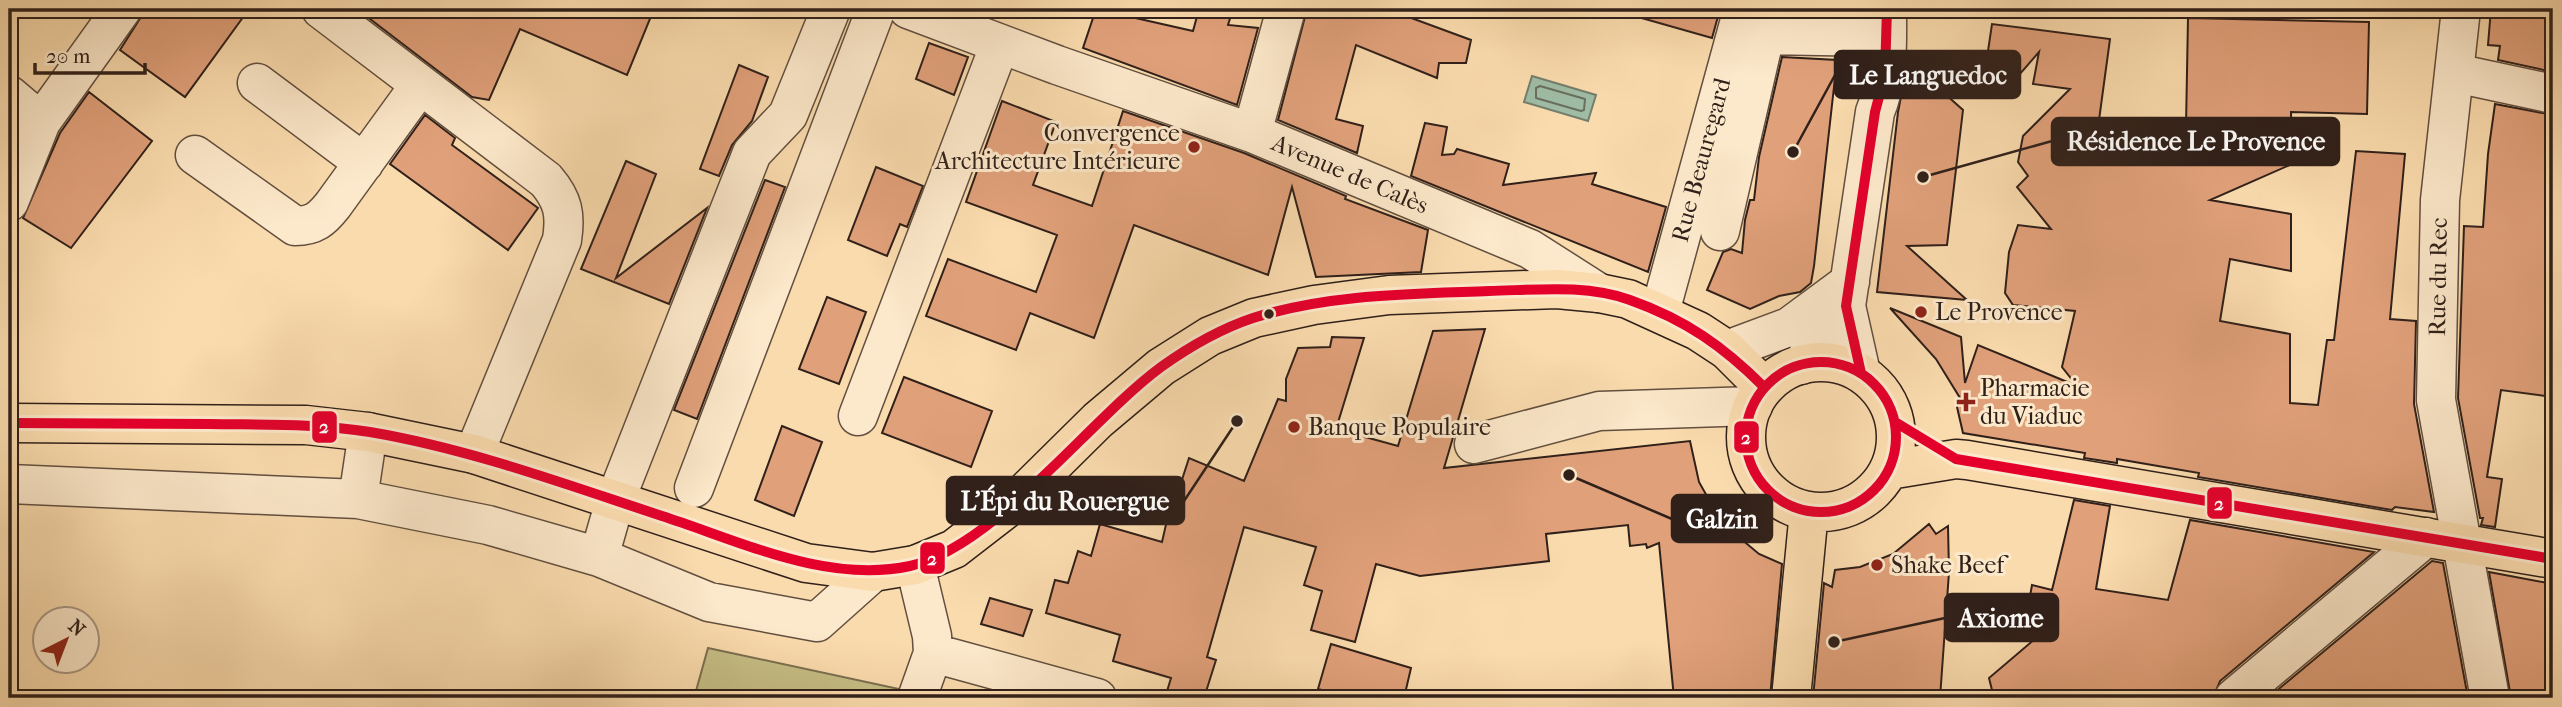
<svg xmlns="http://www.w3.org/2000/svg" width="2562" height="707" viewBox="0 0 2562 707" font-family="'IM FELL French Canon',serif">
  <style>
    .green { fill: #c5be85; stroke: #7a6f50; stroke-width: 2 }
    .water { fill: #9fbca5; stroke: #737e6d; stroke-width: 2 }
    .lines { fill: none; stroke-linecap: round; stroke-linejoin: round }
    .shore { stroke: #686e60; stroke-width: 2 }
    .building { fill: #e0a07a; stroke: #30201a; stroke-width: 2 }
    .minor-casing { stroke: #624f3f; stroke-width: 41 }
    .major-casing { stroke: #30201a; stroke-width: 41 }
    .minor { stroke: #fce8ca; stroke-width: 38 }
    .major { stroke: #fadbad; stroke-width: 38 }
    .bus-1-casing { stroke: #fce8ca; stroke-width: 16 }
    .bus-1 { stroke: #e4002b; stroke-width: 10 }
    .poi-dot { fill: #8f2418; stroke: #fce8ca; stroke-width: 2.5 }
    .bus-dot { fill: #30201a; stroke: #fce8ca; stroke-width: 2.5 }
    .labels { text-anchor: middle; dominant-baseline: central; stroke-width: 6; stroke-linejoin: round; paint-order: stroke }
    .poi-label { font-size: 24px; fill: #30201a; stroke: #fce8ca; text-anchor: start }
    .street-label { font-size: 24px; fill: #30201a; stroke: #fce8ca }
    .leader { fill: none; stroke: #30201a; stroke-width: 2.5 }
    .callout-dot { fill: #30201a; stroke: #fce8ca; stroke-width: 2.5 }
    .callout { fill: #30201a; stroke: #30201a; stroke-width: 2.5 }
    .callout-label { font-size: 26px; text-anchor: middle; font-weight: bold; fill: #fff }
    .line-badge { stroke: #fce8ca; stroke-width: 2.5 }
    .badge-label { font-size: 19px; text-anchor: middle; font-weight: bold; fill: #fff }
  </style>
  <rect width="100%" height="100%" fill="#fadbad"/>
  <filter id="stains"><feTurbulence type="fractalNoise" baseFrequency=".00286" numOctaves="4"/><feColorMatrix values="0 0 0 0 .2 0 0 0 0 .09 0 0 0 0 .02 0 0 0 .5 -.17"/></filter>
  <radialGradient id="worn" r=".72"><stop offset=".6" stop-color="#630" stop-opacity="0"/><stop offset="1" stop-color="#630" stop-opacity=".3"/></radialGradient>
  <path class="green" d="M708,648L899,689L897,698H694Z"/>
  <path class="water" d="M1532,76L1596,95L1588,121L1524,102Z"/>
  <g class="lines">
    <path class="shore" d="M1540,86L1585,99L1584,110L1581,111L1536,98V88Z"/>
  </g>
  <path class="building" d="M146,9H249L185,97L120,50Z
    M357,9H654L627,75L520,29L489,100L472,97Z
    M1096,9H1133L1131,17L1193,31L1199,9H1233L1228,25L1258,28L1237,105L1083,48Z
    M1307,9H1387L1471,40L1466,63H1439L1437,78L1356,45L1336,119L1363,126L1357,153L1278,120Z
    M1639,9H1720L1712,38L1638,17Z
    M2491,9H2553V72L2498,60L2500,46L2488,45Z
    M2188,18L2369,22L2367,114L2291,112L2292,164L2210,200L2291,214V271L2230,259L2220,321L2290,334V403L2318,405L2327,340H2334L2356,151L2405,154L2390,319L2416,321L2414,404L2434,512L2395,507L2392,510L2198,477L2199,473L2117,459V463L2084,458L2085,453L1963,433L1957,407L1960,398L1936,359L1890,308L1961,337L1965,383L1978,345L2077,386L2062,367L2075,311L2013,305L2005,293L2009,252L2018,225L2051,229L2017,187L2028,176L2018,162L2023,136L2070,89L2033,84L2039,52L2013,82L1984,78L1992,24L2110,39L2099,120L2186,126Z
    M929,43L968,57L954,95L916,79Z
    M1782,57L1837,60L1814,266L1811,283L1800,292L1779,296L1750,309L1707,290L1723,252L1731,249L1742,253L1745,220L1750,200H1754L1759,157Z
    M1908,61L1963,110L1947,245L1907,246L1967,300L1877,292L1898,112Z
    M739,65L768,77L752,121L732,145L719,176L700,169Z
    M89,92L152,141L71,248L23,218L60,133Z
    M1002,101L1056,122L1033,185L1092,206L1123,111L1244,153L1346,196L1345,199L1428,230L1421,272L1316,277L1292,187L1268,275L1134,225L1094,338L1030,313L1016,350L926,316L948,259L1036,292L1057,235L966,202Z
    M2495,104L2553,115L2549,159L2553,160V397L2501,390L2487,477L2502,479L2495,527L2481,525L2483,518H2480L2458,398L2464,226L2483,227L2488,154Z
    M425,115L455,138L452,145L538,208L508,250L390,164Z
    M1425,123L1447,127L1442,155L1454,154L1457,149L1509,164L1503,185L1596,173L1592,184L1666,207L1648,272L1411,176Z
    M626,161L656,174L616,278L707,208L669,304L581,269Z
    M876,167L923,186L907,227L900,224L887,256L848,240Z
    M765,180L785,187L697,419L674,410Z
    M827,297L866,312L839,384L799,369Z
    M1485,329L1444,468L1690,441L1699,482L1722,523L1759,554L1782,564L1770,698H1674L1659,543L1647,548L1646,544L1630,546L1628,525L1546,534L1549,561L1420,576L1376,564L1355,642L1311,630L1322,591L1304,585L1316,547L1244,527L1207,657L1216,660L1204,698H1165L1171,678L1113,661L1120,635L1046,613L1055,580L1068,583L1078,551L1091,556L1100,524L1162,542L1173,494L1177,495L1189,458L1244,481L1278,399L1286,401V379L1298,348L1330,347L1332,337L1364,338L1336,429L1398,446L1433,331Z
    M904,377L992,411L971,467L882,433Z
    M782,426L822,442L794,516L755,500Z
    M2074,500L2110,506L2096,589L2168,600L2190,520L2374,552L2220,681L2213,698H1994L1989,678L2036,638L2023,636L2032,585L2052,590Z
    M1929,524L1936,534L1948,526L1949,572L1940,698H1813L1824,583L1832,587L1835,570L1860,567L1893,554Z
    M2432,561L2443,563L2468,698H2268Z
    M2489,572L2553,584V698H2511Z
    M990,598L1032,610L1023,636L981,624Z
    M1331,644L1411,668L1404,698H1351L1318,689Z"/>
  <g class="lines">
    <g class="minor-casing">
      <path id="minor" d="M321,9L546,180C563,200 566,214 562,240L474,454
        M908,9L1057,65L1252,133L1530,249L1599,293
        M2461,9L2440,200L2436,400L2490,698
        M2455,73L2553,94
        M257,83L364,163
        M9,95L41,122
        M1252,133L1286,9
        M195,155L295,226C314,226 322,219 333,205L420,85
        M9,202L41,122L122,9
        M1720,231L1765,35L1876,37
        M1660,312L1743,9
        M1727,350L1789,327L1850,282
        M1801,365L1846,306
        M1861,373L1846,306L1875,112C1889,79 1887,44 1887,9
        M858,416L1000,44
        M1474,444L1599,411L1753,406
        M9,484L358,499L488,525L599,557L709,602L817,622L873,572
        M694,488L876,9
        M358,499L368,432
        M599,557L615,501L752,153L788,115L831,9
        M915,565L932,636L933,653L917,698
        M933,653L1097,698
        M2234,698L2426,537"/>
    </g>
    <g class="major-casing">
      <path id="major" d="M1746 437a75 75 0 1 1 150 0a75 75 0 1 1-150 0Z
        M9,423L306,425L368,432L474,454L806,563L873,572L915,565L954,549L1016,501L1098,420L1161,367L1210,336L1254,318L1314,305L1389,295L1557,289L1599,293L1628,299L1698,331L1727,350L1764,387
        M1889,470L1956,459L1967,460L2553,559
        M1791,698L1809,511"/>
    </g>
    <use href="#minor" class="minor"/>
    <use href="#major" class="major"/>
    <g class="bus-1-casing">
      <path id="bus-1" d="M1746 437a75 75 0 1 1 150 0a75 75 0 1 1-150 0Z
        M1861,373L1846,306L1875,112L1885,74L1887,9
        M1895,422L1956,459L2553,559
        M9,423C76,423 142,424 209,424C263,425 316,423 370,432C470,449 565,484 662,516C740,541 827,584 910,566C995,547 1088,421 1161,367C1189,347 1220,329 1253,318C1328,294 1411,294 1489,291C1535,290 1586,284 1630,300C1686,320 1723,346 1764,387"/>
    </g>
    <use href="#bus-1" class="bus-1"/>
  </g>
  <g class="poi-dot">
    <circle cx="1194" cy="147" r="7"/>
    <circle cx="1921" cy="312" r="7"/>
    <path d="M1962.5 391.5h7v7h7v7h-7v7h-7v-7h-7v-7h7z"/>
    <circle cx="1294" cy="427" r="7"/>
    <circle cx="1877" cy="565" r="7"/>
  </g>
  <circle class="bus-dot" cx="1269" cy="314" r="6"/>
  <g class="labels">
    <g class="poi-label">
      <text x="1180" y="133" text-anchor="end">Convergence<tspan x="1180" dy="28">Architecture Intérieure</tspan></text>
      <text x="1935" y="312">Le Provence</text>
      <text x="1980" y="388">Pharmacie<tspan x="1980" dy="28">du Viaduc</tspan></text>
      <text x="1308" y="427">Banque Populaire</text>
      <text x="1891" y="565">Shake Beef</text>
    </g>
    <g class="street-label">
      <text transform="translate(1701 160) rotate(-75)">Rue Beauregard</text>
      <text transform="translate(1350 174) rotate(23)">Avenue de Calès</text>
      <text transform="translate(2438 277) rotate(-89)">Rue du Rec</text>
    </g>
  </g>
  <path class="leader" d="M1793 152L1835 75M1923 177L2052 141M1237 421L1184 501M1569 475L1672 519M1834 642L1945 618"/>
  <g class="callout-dot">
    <circle cx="1793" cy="152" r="7"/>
    <circle cx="1923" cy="177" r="7"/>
    <circle cx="1237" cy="421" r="7"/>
    <circle cx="1569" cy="475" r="7"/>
    <circle cx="1834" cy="642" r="7"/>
  </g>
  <g class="callout">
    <rect x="1835" y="51" width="185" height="47" rx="7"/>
    <rect x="2052" y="118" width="287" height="47" rx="7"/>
    <rect x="947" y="477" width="237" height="47" rx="7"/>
    <rect x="1672" y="495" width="100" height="47" rx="7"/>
    <rect x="1945" y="594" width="113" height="47" rx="7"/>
  </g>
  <g class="callout-label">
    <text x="1928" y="84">Le Languedoc</text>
    <text x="2196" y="150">Résidence Le Provence</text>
    <text x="1065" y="510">L'Épi du Rouergue</text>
    <text x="1722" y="528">Galzin</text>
    <text x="2001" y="627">Axiome</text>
  </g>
  <g class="line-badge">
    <rect x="311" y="410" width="27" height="34" rx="7" fill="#e4002b"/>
    <rect x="1733" y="420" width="27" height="34" rx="7" fill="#e4002b"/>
    <rect x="2206" y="486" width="27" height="34" rx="7" fill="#e4002b"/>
    <rect x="919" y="541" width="27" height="34" rx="7" fill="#e4002b"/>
  </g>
  <g class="badge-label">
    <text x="324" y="433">2</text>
    <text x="1746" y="444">2</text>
    <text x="2219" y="510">2</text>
    <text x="932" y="565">2</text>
  </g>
  <rect width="2562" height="707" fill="none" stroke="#fadbad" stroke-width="35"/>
  <rect x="10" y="10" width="2541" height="686" fill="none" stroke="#30201a" stroke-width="3.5"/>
  <rect x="18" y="18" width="2527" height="672" fill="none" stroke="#30201a" stroke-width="2"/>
  <g transform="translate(66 640) rotate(42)"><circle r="33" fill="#fce8ca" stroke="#aa9884" stroke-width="2"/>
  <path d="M0-5L12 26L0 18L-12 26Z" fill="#8f2418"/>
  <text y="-10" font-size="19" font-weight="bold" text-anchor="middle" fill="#30201a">N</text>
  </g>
  <path d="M35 63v10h110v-10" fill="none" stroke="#30201a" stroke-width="3.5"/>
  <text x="46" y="63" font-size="21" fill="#30201a" stroke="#fce8ca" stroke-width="5" paint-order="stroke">20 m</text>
  <rect width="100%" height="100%" filter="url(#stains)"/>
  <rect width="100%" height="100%" fill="url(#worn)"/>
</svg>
